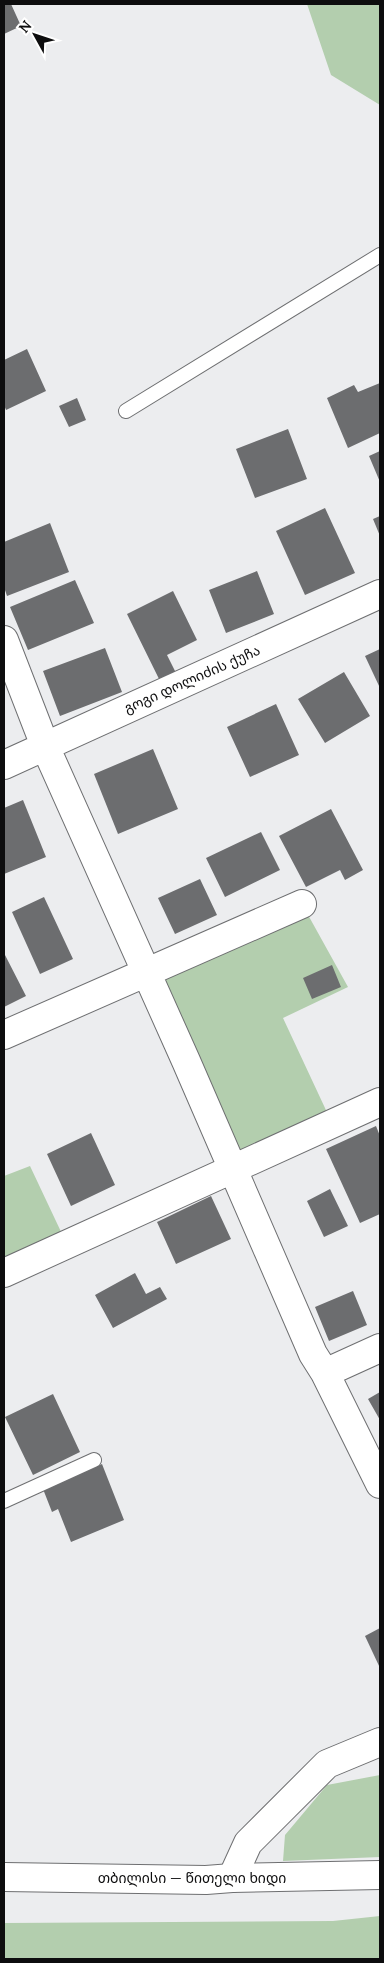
<svg xmlns="http://www.w3.org/2000/svg" width="384" height="1963" viewBox="0 0 384 1963" font-family="Lora,'Noto Sans Georgian',serif">
  <style>
    .green { fill: #b3ceae }
    .building { fill: #6c6d6f }
    .lines { fill: none; stroke-linecap: round; stroke-linejoin: round }
    .lane-casing { stroke: #6e6f71; stroke-width: 16 }
    .street-casing { stroke: #6e6f71; stroke-width: 30 }
    .highway-casing { stroke: #6e6f71; stroke-width: 30 }
    .lane { stroke: #fff; stroke-width: 14 }
    .street { stroke: #fff; stroke-width: 28 }
    .highway { stroke: #fff; stroke-width: 28 }
    .labels { text-anchor: middle; dominant-baseline: central; stroke-width: 5; stroke-linejoin: round; paint-order: stroke }
    .street-label { font-size: 14px; fill: #0d0d0e; stroke: #fff }
  </style>
  <rect width="100%" height="100%" fill="#ecedef"/>
  <path class="green" d="M307,4H380V105L331,75Z
    M302,904L348,987L283,1018L332,1123L232,1170L146,973Z
    M30,1166L63,1236L4,1262V1176Z
    M380,1775V1857L283,1861L285,1835L327,1785Z
    M380,1916V1959H4V1923L333,1921Z"/>
  <path class="building" d="M4,4H11L21,26L4,34Z
    M27,349L46,391L6,410L4,405V360Z
    M380,383V433L348,448L327,398L354,385L358,392Z
    M77,398L86,420L69,427L59,406Z
    M288,429L307,479L255,498L236,449Z
    M380,451V482L369,456Z
    M325,508L355,573L305,595L276,531Z
    M380,516V536L373,519Z
    M50,523L69,572L7,596L4,587V542Z
    M257,571L274,614L226,633L209,590Z
    M75,580L94,623L28,650L10,607Z
    M173,591L197,640L167,655L177,675L161,683L127,614Z
    M105,648L122,692L60,716L43,671Z
    M380,649V688L365,656Z
    M344,672L370,716L325,743L298,699Z
    M276,704L299,755L250,777L227,727Z
    M153,749L178,809L118,834L94,774Z
    M23,800L46,857L4,874V808Z
    M331,809L363,870L345,880L340,870L306,887L279,836Z
    M261,832L280,870L225,897L206,858Z
    M200,879L217,915L175,934L158,898Z
    M44,897L73,959L40,974L12,912Z
    M4,955H5L26,996L4,1007Z
    M332,965L341,987L312,999L303,978Z
    M376,1126L380,1136V1214L360,1223L326,1149Z
    M91,1133L115,1185L71,1206L47,1154Z
    M330,1189L348,1226L324,1237L307,1201Z
    M211,1196L231,1239L176,1264L157,1222Z
    M135,1273L146,1294L160,1287L167,1299L113,1328L95,1295Z
    M353,1291L367,1325L329,1341L315,1307Z
    M380,1392V1420L368,1399Z
    M53,1394L80,1452L33,1475L5,1417Z
    M102,1464L124,1520L71,1542L58,1509L52,1512L43,1489Z
    M380,1628V1668L365,1636Z"/>
  <g class="lines">
    <g class="lane-casing">
      <path id="lane" d="M126,411L380,255
        M4,1501L94,1460"/>
    </g>
    <g class="street-casing">
      <path id="street" d="M4,640L45,746L186,1061L313,1354L325,1373L380,1484
        M4,765L380,594
        M4,1035L302,904
        M4,1273L380,1102
        M325,1373L380,1348
        M232,1878L248,1843L327,1764L380,1742"/>
    </g>
    <g class="highway-casing">
      <path id="highway" d="M4,1877L206,1880L232,1878L380,1875"/>
    </g>
    <use href="#lane" class="lane"/>
    <use href="#street" class="street"/>
    <use href="#highway" class="highway"/>
  </g>
  <g class="labels">
    <g class="street-label">
      <text transform="translate(192 679) rotate(-24)">გოგი დოლიძის ქუჩა</text>
      <text x="192" y="1878">თბილისი — წითელი ხიდი</text>
    </g>
  </g>
  <rect width="384" height="1963" fill="none" stroke="#0d0d0e" stroke-width="10"/>
  <g transform="translate(35 35) rotate(310)" stroke="#ffffff" stroke-width="4" paint-order="stroke">
  <path d="M0-4L9 19L0 12L-9 19Z" fill="#0d0d0e"/>
  <text y="-8" font-size="14" font-weight="bold" text-anchor="middle" fill="#0d0d0e">N</text>
  </g>
</svg>
